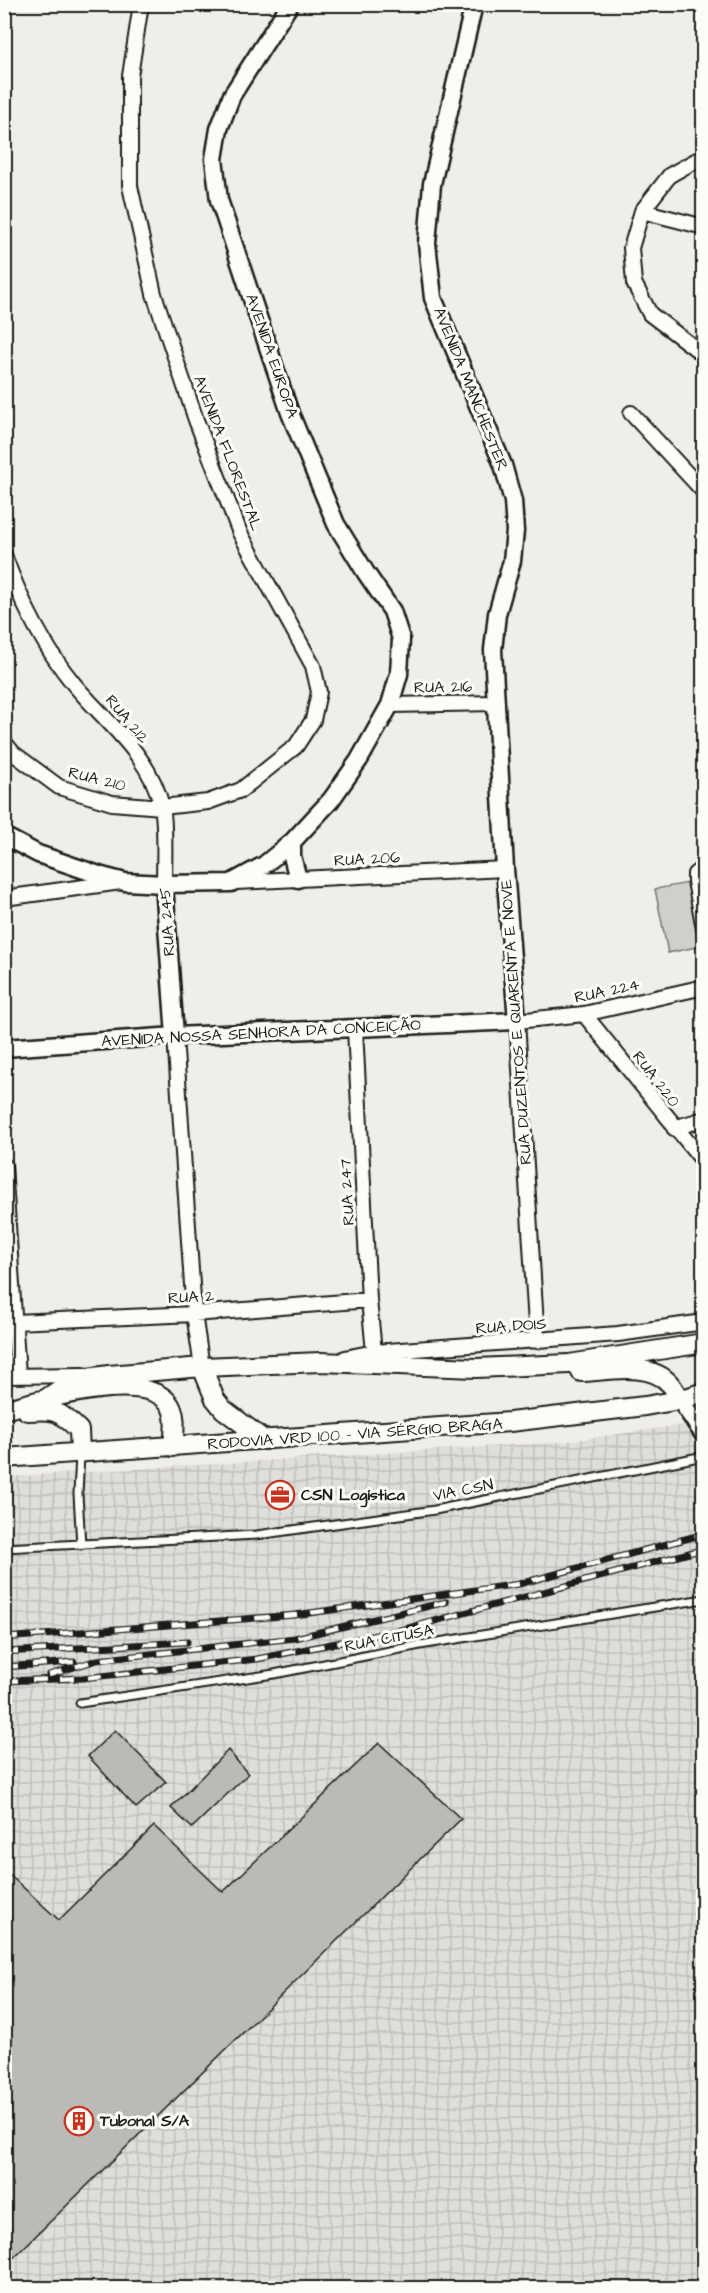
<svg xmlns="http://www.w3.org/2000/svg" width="708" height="2293" viewBox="0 0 708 2293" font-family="'Architects Daughter',sans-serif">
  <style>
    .industrial { fill: url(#industrial-grid) }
    .pitch { fill: #d0cfcc; stroke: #767674; stroke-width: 1.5 }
    .building { fill: #bbbab6; stroke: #1c1c1c; stroke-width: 1.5 }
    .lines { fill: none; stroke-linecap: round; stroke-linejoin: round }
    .service-casing { stroke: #1c1c1c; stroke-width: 11 }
    .minor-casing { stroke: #1c1c1c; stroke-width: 18 }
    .tertiary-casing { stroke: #1c1c1c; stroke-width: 21 }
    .secondary-casing { stroke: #1c1c1c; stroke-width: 22 }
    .service { stroke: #fdfcf7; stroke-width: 7 }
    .minor { stroke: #fdfcf7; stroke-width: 14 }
    .tertiary { stroke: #fdfcf7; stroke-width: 16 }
    .secondary { stroke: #fdfcf7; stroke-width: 18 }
    .rail-casing { stroke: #1c1c1c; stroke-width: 7 }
    .rail { stroke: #fdfcf7; stroke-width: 4.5; stroke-dasharray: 14; stroke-linecap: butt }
    .labels { text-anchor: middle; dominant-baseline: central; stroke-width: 6; stroke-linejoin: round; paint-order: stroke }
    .street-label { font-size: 16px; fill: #1c1c1c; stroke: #fdfcf7 }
    .poi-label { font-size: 16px; font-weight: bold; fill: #1c1c1c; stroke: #fdfcf7; text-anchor: start }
  </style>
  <defs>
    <pattern id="industrial-grid" width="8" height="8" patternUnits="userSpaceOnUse" patternTransform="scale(1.5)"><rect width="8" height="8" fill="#e0deda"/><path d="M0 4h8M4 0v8" fill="none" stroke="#c0beba"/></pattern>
  </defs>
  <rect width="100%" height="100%" fill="#f0eeea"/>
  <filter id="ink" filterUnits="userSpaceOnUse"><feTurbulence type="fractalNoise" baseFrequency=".0167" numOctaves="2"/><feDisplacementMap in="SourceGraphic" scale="12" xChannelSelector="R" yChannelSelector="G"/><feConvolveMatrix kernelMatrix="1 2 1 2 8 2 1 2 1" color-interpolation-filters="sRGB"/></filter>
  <g filter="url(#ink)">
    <path class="industrial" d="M703,1422V2288H5V1477L562,1442Z"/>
    <path class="pitch" d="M688,883L701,946L668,953L655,889Z"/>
    <path class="building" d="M115,1730L166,1782L136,1808L88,1756Z
      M379,1743L461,1819L4,2267V1870L59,1920L154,1826L223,1892Z
      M228,1750L248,1774L192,1828L171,1808Z"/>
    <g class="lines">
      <g class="service-casing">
        <path id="service" d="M80,1455L78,1494L81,1545
          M4,1548L257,1535L435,1510L704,1456
          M80,1703L274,1674L420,1645L704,1599"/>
      </g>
      <g class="minor-casing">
        <path id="minor" d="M704,156L670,175L642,211L631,248L634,283L650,314L704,355
          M642,211L704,227
          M631,413L704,492
          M4,555C20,599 43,646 73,683C105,722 150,754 162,807C166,826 164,863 164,884
          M390,705L497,703
          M4,742L13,753L59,787L112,803L162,807L208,802L241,790L296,746L313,720L319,692L313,666L240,533L196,420L154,294L130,186V76L141,4
          M704,867L695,874V881L704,929
          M235,882L505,869
          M4,898L121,882
          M584,1014L704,1162
          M355,1029L369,1300L374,1352
          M175,1036L194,1314L202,1367
          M674,1128L704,1119
          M4,1165L18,1375
          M15,1322L194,1314L369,1300
          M537,1341L517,1021L584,1014L704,987
          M345,1358L374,1352L618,1334L704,1322
          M4,1376L83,1375"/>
      </g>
      <g class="tertiary-casing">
        <path id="tertiary" d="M4,836L38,854L102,876L125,882L164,884L231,883L264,865L292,842L331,800L359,760L390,705L399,674L401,639L392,611L366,573L336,524L290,413L219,200L214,159L219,129L232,95L290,4
          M292,842V856L298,879
          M164,884L175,1036
          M4,1048L175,1036L517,1021L505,869L493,650L497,614L512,561L515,531L513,501L503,465L433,298L427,243L432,184L474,4
          M680,1400L704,1435"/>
      </g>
      <g class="secondary-casing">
        <path id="secondary" d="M202,1367L215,1399L223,1409L264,1440
          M581,1372C608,1371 650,1361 670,1384C674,1388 677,1395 680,1400
          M47,1398L72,1381L80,1379L109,1375L202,1367L321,1362L476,1368L569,1364L704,1343
          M4,1410C40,1400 141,1370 168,1402C178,1414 174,1433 173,1447
          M27,1411C55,1409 58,1410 79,1430L80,1453
          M4,1458L510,1422L645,1406L680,1400L704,1392"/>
      </g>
      <use href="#service" class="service"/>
      <use href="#minor" class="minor"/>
      <use href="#tertiary" class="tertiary"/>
      <use href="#secondary" class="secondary"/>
      <g class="rail-casing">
        <path id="rail" d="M4,1638L295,1615L519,1584L704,1534
          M4,1652L187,1642
          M4,1667L74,1662
          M49,1675L97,1660L295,1638L446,1602
          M4,1681L83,1678L257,1659L401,1630L704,1549"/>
      </g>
      <use href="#rail" class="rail"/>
    </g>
  </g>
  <defs>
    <g id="office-ring" transform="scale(1.5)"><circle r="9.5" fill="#fdfcf7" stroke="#c8321e" stroke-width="1.5"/><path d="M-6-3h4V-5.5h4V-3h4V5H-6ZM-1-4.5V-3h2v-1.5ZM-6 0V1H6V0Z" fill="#c8321e"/></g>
    <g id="building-ring" transform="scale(1.5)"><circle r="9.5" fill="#fdfcf7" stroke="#c8321e" stroke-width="1.5"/><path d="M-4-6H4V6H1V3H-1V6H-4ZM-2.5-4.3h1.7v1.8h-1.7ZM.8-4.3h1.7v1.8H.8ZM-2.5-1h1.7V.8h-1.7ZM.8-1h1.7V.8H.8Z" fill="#c8321e"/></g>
  </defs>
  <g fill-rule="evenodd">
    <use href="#office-ring" x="280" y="1495"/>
    <use href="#building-ring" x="79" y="2121"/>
  </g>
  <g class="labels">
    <g class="street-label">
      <text transform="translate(272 356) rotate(71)">AVENIDA EUROPA</text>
      <text transform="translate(471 389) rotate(68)">AVENIDA MANCHESTER</text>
      <text transform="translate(228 453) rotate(69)">AVENIDA FLORESTAL</text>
      <text transform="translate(443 687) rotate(-1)">RUA 216</text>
      <text transform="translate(127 719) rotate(50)">RUA 212</text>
      <text transform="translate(97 779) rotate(14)">RUA 210</text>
      <text transform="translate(367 859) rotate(-3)">RUA 206</text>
      <text transform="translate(167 922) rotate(-94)">RUA 245</text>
      <text transform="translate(607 991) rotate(-12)">RUA 224</text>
      <text transform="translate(516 1022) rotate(-94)">RUA DUZENTOS E QUARENTA E NOVE</text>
      <text transform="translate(261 1033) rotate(-3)">AVENIDA NOSSA SENHORA DA CONCEIÇÃO</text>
      <text transform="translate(656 1079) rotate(52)">RUA 220</text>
      <text transform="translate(347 1192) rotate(-93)">RUA 247</text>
      <text transform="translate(191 1297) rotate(-3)">RUA 2</text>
      <text transform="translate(511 1326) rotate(-4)">RUA DOIS</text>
      <text transform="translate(355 1434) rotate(-4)">RODOVIA VRD 100 - VIA SÉRGIO BRAGA</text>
      <text transform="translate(463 1490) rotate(-11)">VIA CSN</text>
      <text transform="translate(389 1638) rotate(-11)">RUA CITUSA</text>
    </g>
    <g class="poi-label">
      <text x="301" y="1495">CSN Logística</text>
      <text x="100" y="2121">Tubonal S/A</text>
    </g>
  </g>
  <rect width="708" height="2293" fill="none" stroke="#fdfcf7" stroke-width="24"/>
  <rect x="12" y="12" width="684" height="2269" fill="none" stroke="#1c1c1c" stroke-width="2" filter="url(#ink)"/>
</svg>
